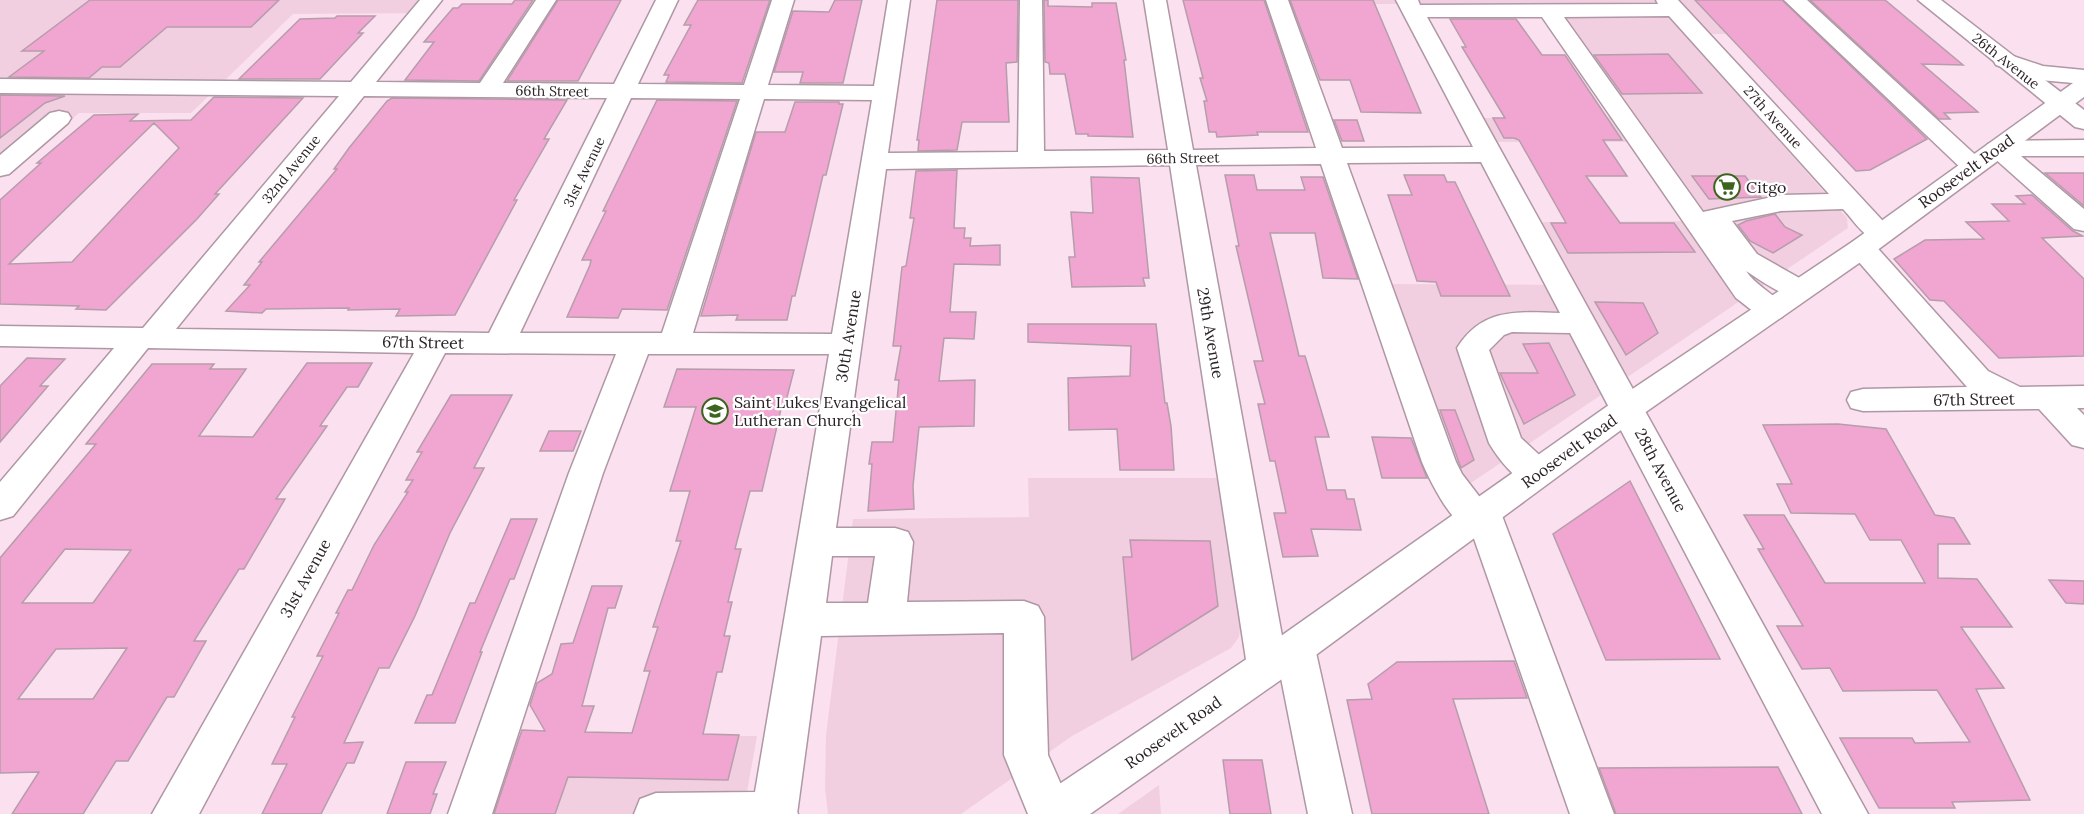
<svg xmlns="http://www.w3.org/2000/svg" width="2084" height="814" viewBox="0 0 2084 814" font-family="Lora,serif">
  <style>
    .built { fill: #f1cfe1 }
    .building { fill: #f0a6d0; stroke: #b69dab; stroke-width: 1.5; fill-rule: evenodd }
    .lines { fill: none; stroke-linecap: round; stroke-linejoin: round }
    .minor-casing { stroke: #af97a4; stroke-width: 3 }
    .major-casing { stroke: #af97a4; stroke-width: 3 }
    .minor { fill: #fff; fill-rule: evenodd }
    .major { fill: #fff; fill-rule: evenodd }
    .labels { text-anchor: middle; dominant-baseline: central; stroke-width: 4.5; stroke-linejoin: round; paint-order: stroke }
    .far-street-label { font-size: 14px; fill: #2b2227; stroke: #fff }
    .street-label { font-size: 16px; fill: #2b2227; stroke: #fff }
    .poi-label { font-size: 16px; fill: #2b2227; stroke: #fff; text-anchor: start }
  </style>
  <rect width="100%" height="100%" fill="#fbe0ef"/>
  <path class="built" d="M0,0H440L429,13L293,14L191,113H79L16,169H0Z
    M1283,0H1790L1827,34H1685L1847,218L1848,228L1462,489L1384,284L1572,285L1538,222L1704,221L1648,142H1495L1483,118L1631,117L1550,8H1422L1420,4H1285Z
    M1028,478H1218L1237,593L1241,622L1239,637L1231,648L1072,736L961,814H828L825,789L826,735L853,519L1029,517Z
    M507,736H757L743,814H482Z
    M1159,785L1161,814H1118Z"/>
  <path class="building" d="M90,0H279L251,27H167L120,67H102L89,78L9,77L44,51H22Z
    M515,0H533L479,81L405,80L434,42H424L453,8H458L462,4H512Z
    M558,0H621L578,81H507Z
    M698,0H770L742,83L666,82L669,75H664L691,25H684Z
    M835,0H862L843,83H800L803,72H774L793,11L829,12Z
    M937,0H1018L1017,62L1006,63L1009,122H962L957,150L918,151L919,140H917Z
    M1044,0H1048V6L1092,7V3H1116L1126,60H1124L1133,137L1088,136V134H1076L1065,74H1050L1049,63L1045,62Z
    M1183,0H1264L1308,132H1257L1258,135L1217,137L1216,132H1209L1204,101H1207L1200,78H1203Z
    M1290,0H1373L1421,113L1361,112L1350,80H1320Z
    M1695,0H1782L1927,139L1870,170L1856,171Z
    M1810,0H1885L1963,65L1922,64L1978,112L1944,113L1950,119H1939Z
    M337,16H375L358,33H363L320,79H239L300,19L335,18Z
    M1450,19H1516L1542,55H1565L1622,140H1603L1627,176H1586L1620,223H1674L1695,252L1568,253L1551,223H1566L1519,140L1514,138H1504L1493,118H1505L1462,47H1466Z
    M1668,54L1702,93L1622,94L1594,55Z
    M0,95L65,96L45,103L0,138Z
    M214,97L303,98L215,194H219L197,219L106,310L76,309L79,306L0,304V200L41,163H37L94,115L138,114L130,121L191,120ZM154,123L179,148L72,262L9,264Z
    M392,98L567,100L544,139H549L514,200H517L455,315L396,316L400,309L348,310L349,308L266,309L262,313L226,311L250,285H244L262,262H259L337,169H334L349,148L387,101Z
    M657,100L737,101L667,310L622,309L618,318L567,317L590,265L591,260H582L606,211H603Z
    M795,102H839V104H843L826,175H823L795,296H792L787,320H736L738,315L701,316L756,132H785Z
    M1334,120H1357L1364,141H1342Z
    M957,170L954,228H965L964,238H971L970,246L1000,245V265L954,264L950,312H976L974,339L944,338L939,381L975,380L974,426L919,427L913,486L914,509L868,511L872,464H869L872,442H893L899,380H895L901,346H893L902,267L906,266L914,218H910L916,171Z
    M2045,173H2084V206Z
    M1225,175H1254L1257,190H1305L1301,177H1323L1358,279L1323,278L1315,233H1270L1299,356H1305L1329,437H1315L1327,490H1345L1347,499H1354L1361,530L1311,529L1318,556L1283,557L1274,513H1286L1275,461H1270L1258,404H1265L1254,361H1263L1236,246H1239Z
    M1404,175H1444L1447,182H1455L1510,296H1441L1436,282L1417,281L1388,195H1412Z
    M1692,176H1745L1761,197L1709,199Z
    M1091,177L1139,178L1149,278H1143L1145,286L1072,287L1069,257H1075L1071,212L1093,213Z
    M2032,195L2073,231L2083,236L2042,238L2084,279V356L1999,358L1944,301L1930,300L1894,259L1925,240L1984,239L1966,222L2009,221L1992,204H2025L2016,196Z
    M1775,214L1785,227L1802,235L1773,253L1750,241L1738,225L1746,221Z
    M1595,302L1643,303L1658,333L1626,355Z
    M1028,324H1156L1165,403H1167L1171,426L1174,470H1120L1117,429L1069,430L1068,378L1130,376L1131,346L1028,342Z
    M1549,343L1575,395L1524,424L1500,373H1538L1523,344Z
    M27,358L65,359L40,386H48L0,442V386Z
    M307,363H372L358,387H347L320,426H327L276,499H285L244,569H239L194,641H206L174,697H167L128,761H116L83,814H12L39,772L0,773V558L96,444H86L152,364H214L210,369H246L199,436L253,437ZM65,549L131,550L93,603H22ZM127,648L93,699H18L56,649Z
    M677,369L794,370L784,409H781L762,491H750L735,549H741L728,602H732L724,636H730L722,672H717L703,734L739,735L728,780L568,777L555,814H494L522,730L545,731L530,705L537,683L552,674L561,644L573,643L592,586H622L615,608H608L582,706H594L585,732L632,733L650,671H644L658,627H653L681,541H676L690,491H670L696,407H664Z
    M451,395H512L474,468H484L450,533L415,616L389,668H379L344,743L363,742L354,763H347L321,814H262L287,764H272L295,717H292L323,656H317L339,613H336L348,590H352L374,545L408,492H405L413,480H406L422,452H417Z
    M1440,410H1455L1474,460L1461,468Z
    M1838,424L1886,429L1935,515L1954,518L1970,544H1938V578L1977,579L2012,627H1961L2004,688L1976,689L2030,800L1952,802L1955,808H1879L1840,738H1912L1915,743L1970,742L1937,690L1843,691L1830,668L1802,669L1777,626H1803L1758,549H1764L1744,515H1784L1825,583H1925L1901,540H1870L1855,514L1791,513L1777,484H1792L1763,425Z
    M549,431H581L573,451H540Z
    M1372,437L1411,438L1427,478H1382Z
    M1630,481L1720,659L1606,660L1553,534Z
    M511,519H537L514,579H510L480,652H482L455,723H415L427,695H432L470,603H475Z
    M1130,540L1210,541L1218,606L1132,660L1123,557H1132Z
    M2049,580L2084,581V604L2066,603Z
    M1514,661L1527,698L1453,699L1489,814H1372L1347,700L1372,699L1368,684L1397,662Z
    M1223,760H1262L1271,814H1230Z
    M406,762H446L433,794H437L430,814H387Z
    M1778,767L1802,814H1616L1599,768Z"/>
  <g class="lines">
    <g class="minor-casing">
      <path id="minor" d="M420,0H442L376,82L480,83L536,0H556L503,83L614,84L656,0H678L638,84L744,85L772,0H794L768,85L874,86L888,0H910L888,153L1018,152L1020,0H1042L1044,151L1168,150L1144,0H1166L1193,150L1316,148L1266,0H1288L1342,148L1473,147L1396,0H1418L1420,5L1658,4L1656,0H1678L1894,233L1890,239C1867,245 1858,225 1843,209L1781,211L1732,221L1757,254L1810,284L1815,290L1810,296C1788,302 1765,283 1746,271C1757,287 1776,294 1786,310L1782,317C1762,322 1751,309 1736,298L1542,17H1427L1868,814H1822L1570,333L1512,332L1504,335L1489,350L1521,438L1549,464L1554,473L1549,482C1545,483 1540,486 1535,485C1516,483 1498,458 1489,443L1457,348C1483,307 1518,312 1560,313L1481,162L1347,163L1456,462L1462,474L1482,500L1496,503L1501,513L1614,814H1570L1471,530C1451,524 1430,481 1422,462L1321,164L1196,165L1282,636L1295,631L1309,636L1315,648L1352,814H1308L1281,678L1267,683L1253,678L1247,666L1170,165L886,169L836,528H895L908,532L913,542L907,602L1024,601L1038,606L1044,617L1048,755L1074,814H1028L1004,755V633L821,636L797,814H634L640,799L656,793L755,792L829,354H648L603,473L492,814H448L569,473L616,354L445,353L199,814H152L414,353L148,348L13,516L0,520V482L114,348L0,346V326L143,328L339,96L0,93V79L351,82ZM1669,16L1829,194L1781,195L1703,212L1564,17ZM364,96L607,98L489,333L176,329ZM631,98L740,99L662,333H520ZM764,99L872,100L832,334L693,333ZM832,556H875L868,603H826Z
        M1784,0H1807L1982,161L1986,166L1982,171L1973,174L1964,171Z
        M1918,0H1941L2084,110V129L2075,127Z
        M59,111L68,113L71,118L68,123L9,174L0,176V155L50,113Z
        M2084,140V156H2021L2084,209V231L2074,229L1984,149L1988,144L1997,141Z
        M1862,240L1872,242L1988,371L2020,387L2084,386V408H2077L2084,415V448L2072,445L2039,409L1863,411L1851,408L1847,400L1851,392L1863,389L1967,387L1852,254L1848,248L1852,242Z"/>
    </g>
    <g class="major-casing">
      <path id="major" d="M2004,53L2043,66L2084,70V97L1872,254L1640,416L1309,660L1090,814H1030L1037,799L1281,636L1616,400L1852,242L2073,83L2040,80L1996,65L1993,60L1996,55Z
        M775,792L791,798L798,814H753L759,798Z"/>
    </g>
    <use href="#minor" class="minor"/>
    <use href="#major" class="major"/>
  </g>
  <defs>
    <g id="supermarket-ring" transform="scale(1.35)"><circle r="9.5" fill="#fff" stroke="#3c641f" stroke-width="1.5"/><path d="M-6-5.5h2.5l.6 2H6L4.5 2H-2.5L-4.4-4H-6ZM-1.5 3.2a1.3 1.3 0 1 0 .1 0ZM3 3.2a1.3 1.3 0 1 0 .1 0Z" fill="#3c641f"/></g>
    <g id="school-ring" transform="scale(1.35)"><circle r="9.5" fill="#fff" stroke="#3c641f" stroke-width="1.5"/><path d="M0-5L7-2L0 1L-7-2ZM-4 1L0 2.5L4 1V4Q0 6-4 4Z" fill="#3c641f"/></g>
  </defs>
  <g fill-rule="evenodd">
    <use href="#supermarket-ring" x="1727" y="187"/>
    <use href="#school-ring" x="715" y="411"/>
  </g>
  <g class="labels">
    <g class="far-street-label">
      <text transform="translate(2006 61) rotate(38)">26th Avenue</text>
      <text transform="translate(552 91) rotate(1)">66th Street</text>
      <text transform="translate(1773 117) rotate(48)">27th Avenue</text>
      <text transform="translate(1183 158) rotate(-1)">66th Street</text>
      <text transform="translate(291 169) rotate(-51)">32nd Avenue</text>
      <text transform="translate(584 172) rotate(-64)">31st Avenue</text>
    </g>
    <g class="street-label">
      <text transform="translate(1966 171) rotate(-36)">Roosevelt Road</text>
      <text transform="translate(1211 333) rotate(80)">29th Avenue</text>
      <text transform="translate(848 336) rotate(-81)">30th Avenue</text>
      <text transform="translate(423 342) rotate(1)">67th Street</text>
      <text transform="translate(1974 399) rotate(-1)">67th Street</text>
      <text transform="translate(1569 451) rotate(-36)">Roosevelt Road</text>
      <text transform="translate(1661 470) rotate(62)">28th Avenue</text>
      <text transform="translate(305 578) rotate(-61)">31st Avenue</text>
      <text transform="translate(1173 732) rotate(-35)">Roosevelt Road</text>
    </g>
    <g class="poi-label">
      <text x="1746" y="187">Citgo</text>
      <text x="734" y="402">Saint Lukes Evangelical<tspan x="734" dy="18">Lutheran Church</tspan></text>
    </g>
  </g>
</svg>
